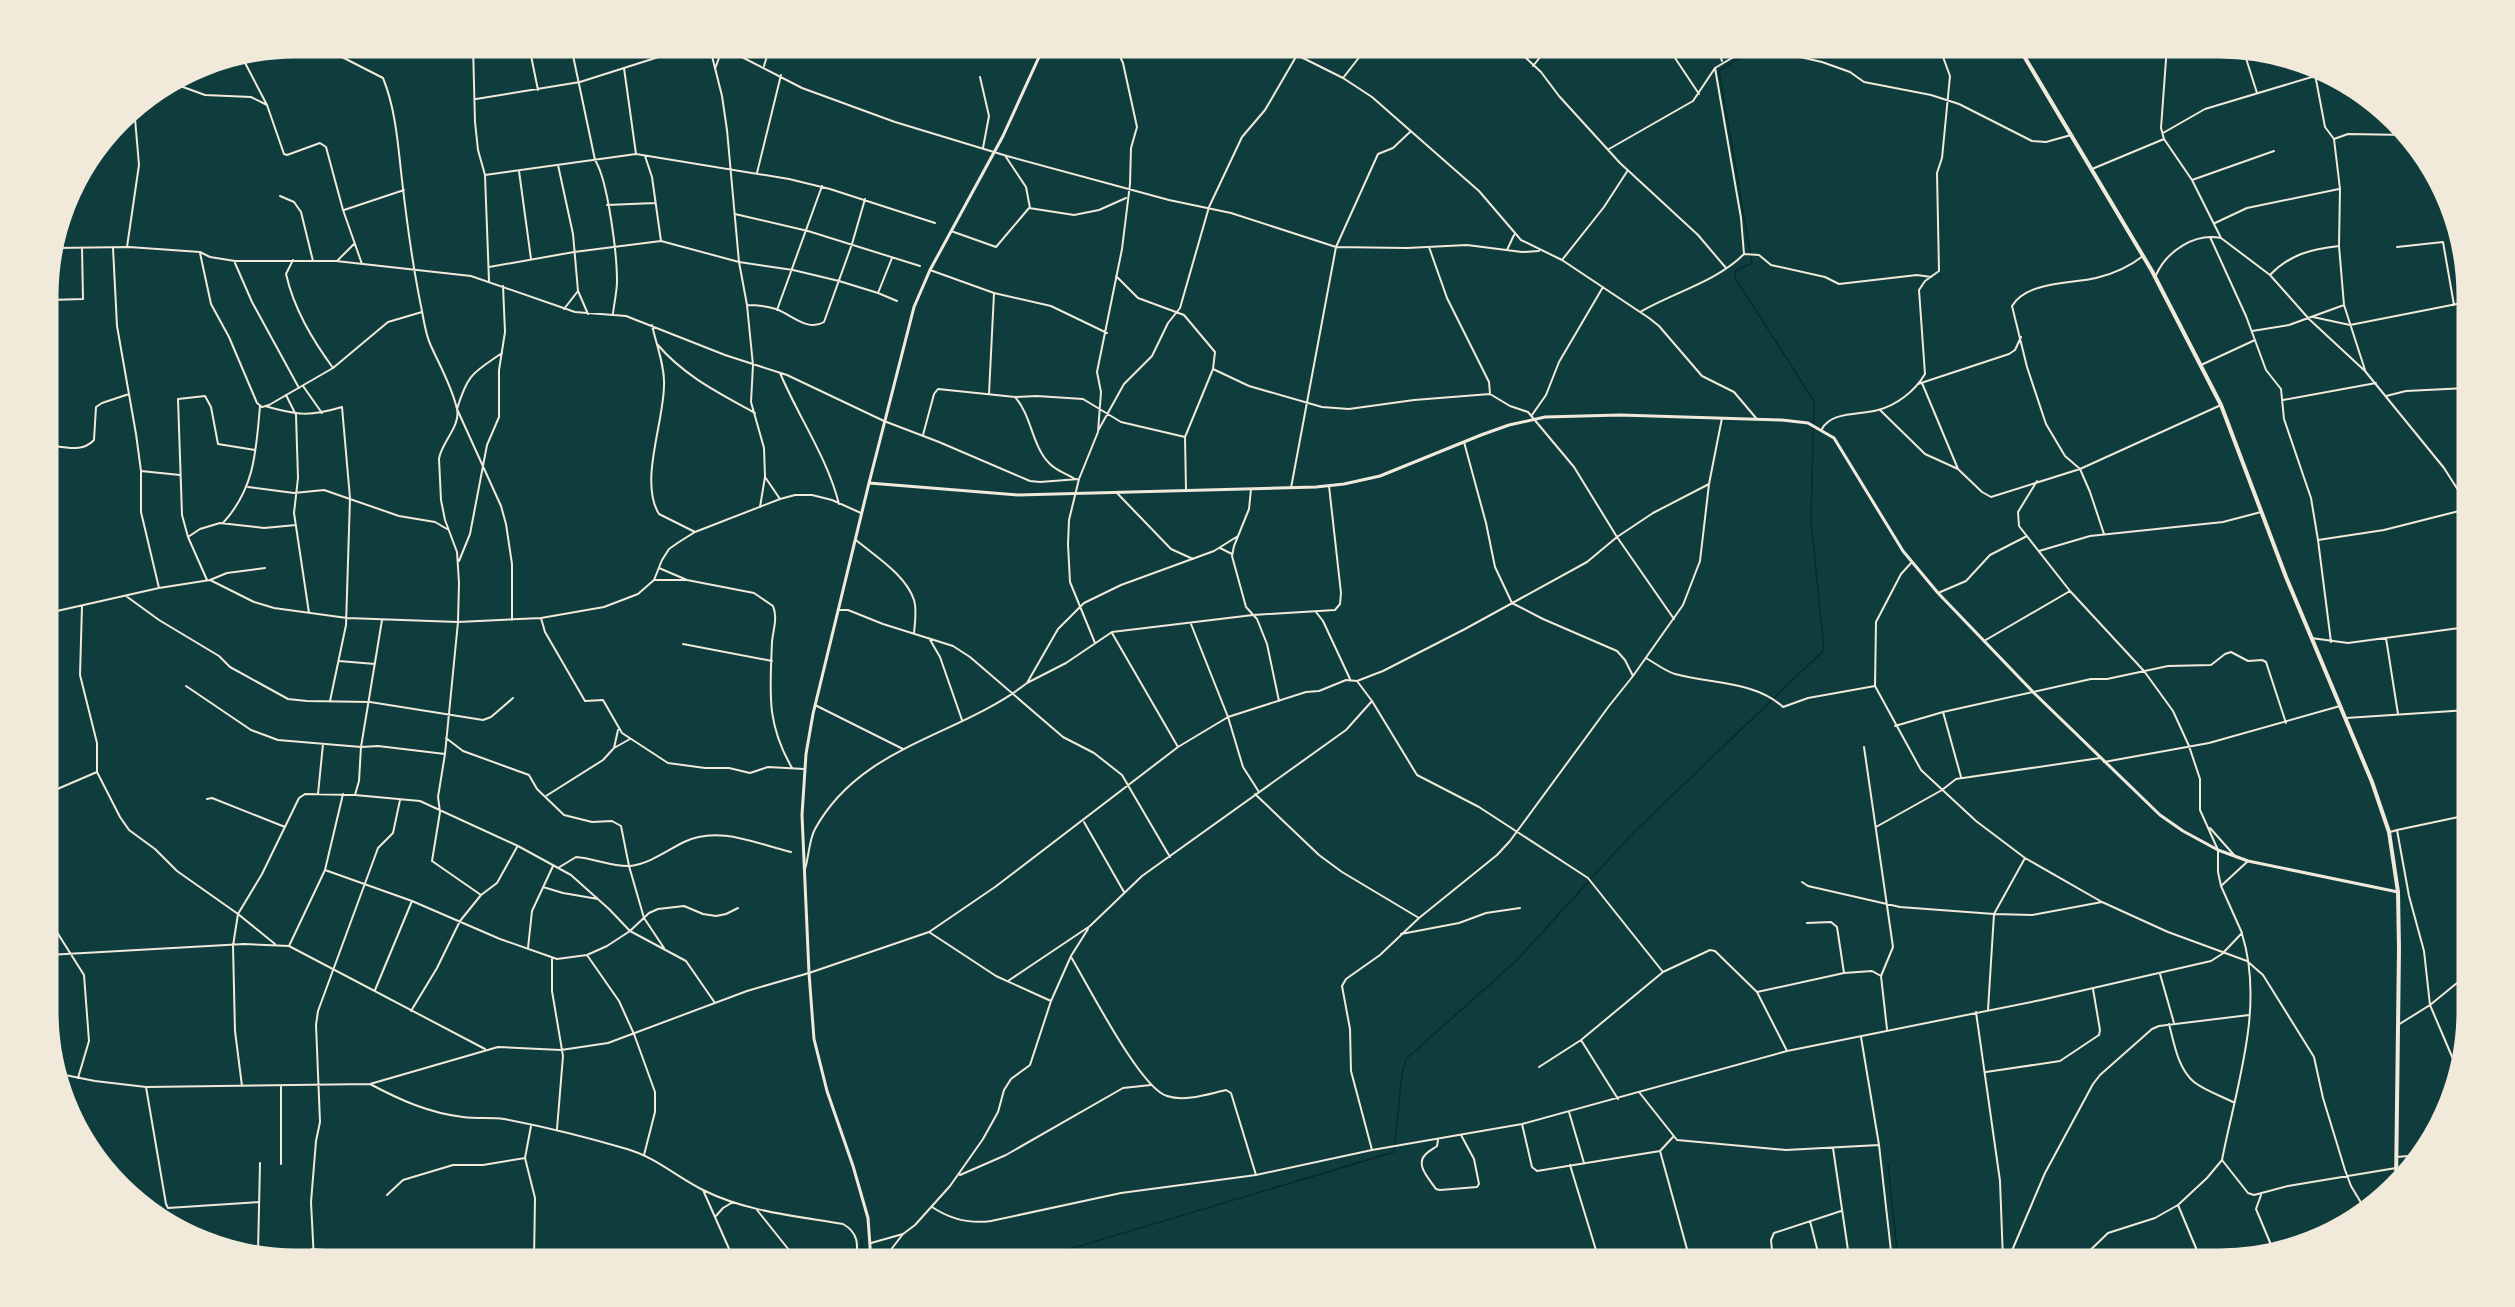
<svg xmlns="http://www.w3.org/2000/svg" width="2515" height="1307" viewBox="0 0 2515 1307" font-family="'PT Sans Narrow',sans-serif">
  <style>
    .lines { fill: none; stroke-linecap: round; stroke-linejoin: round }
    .stream { stroke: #0a2a2b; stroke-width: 1.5 }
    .minor { stroke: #f1e9da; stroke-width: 2 }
    .tertiary { stroke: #f1e9da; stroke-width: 3 }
    .secondary { stroke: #f1e9da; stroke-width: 4 }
    .rim { fill: none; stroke: #f1e9da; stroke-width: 3 }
  </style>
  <rect width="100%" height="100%" fill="#0f3d3e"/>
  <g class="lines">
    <path class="stream" d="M1888,1164L1898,1260
      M862,1260V1239
      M1033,1260L1394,1152L1402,1074L1406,1059L1515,962L1633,833L1824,650L1811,520L1814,401L1735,278V271L1752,263L1719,71L1758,46"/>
    <path class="minor" d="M332,46L338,55L383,78C396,110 398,146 402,180C407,224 413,268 422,311C424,322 426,336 431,346C440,366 452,387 457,409C461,426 441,443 439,459L441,500L445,520L457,552L459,583L458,622L445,754L438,797L440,812L432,861L481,895
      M473,46L475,122L478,150L485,175L489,281
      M529,46L538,90
      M571,46L595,160C608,180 617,255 617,281C617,292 614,303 613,314
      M1279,46L1343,78L1372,97L1479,191L1521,240L1562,260L1649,318L1659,326L1702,376L1734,392L1756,418
      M1513,46L1541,72L1559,96L1620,163L1698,235L1726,268
      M1667,46L1699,94
      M1717,46L1722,61
      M2167,46L2161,128L2164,139L2192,180L2221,238L2270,275L2309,319L2365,371L2444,468L2467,504
      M1774,51L1822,62L1850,72L1864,82L1931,95L1959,104L2032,141L2046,142L2071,135
      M2244,52L2257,93
      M340,55L371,54L382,57
      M242,57L267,105L284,154L287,155L320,143L326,147L343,210L362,264
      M764,66L770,46
      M1533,66L1549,46
      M624,68L636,154
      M715,69L720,55L728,46
      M2314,69L2325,127L2334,139L2340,189L2339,246L2344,305L2365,370
      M980,77L989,116L983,148
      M1343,78L1368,46
      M172,83L205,95L251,97L267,105
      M476,99L580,82L668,54L680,46
      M2163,133L2205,109L2315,76
      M2334,139L2348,134L2407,135
      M1609,149L1693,101L1715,68L1752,46
      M645,156L652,177L661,241
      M1006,157L1026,187L1030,208
      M558,165L573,234L578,291L588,314
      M2092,169L2164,139
      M519,171L531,259
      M757,173L781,75
      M485,175L636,154L789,179L830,189L935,223
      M2192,180L2274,151
      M280,196L294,202L301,212L313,261
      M607,205L655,203
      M344,210L404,190
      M735,214L808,231L920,266
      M2215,223L2247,208L2339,189
      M951,231L996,247L1029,208L1074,215L1099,210L1126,198
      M2210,237L2246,316L2266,370L2281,389L2284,419L2311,498L2318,540
      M127,247L139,165L134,107
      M1429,247L1447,298L1489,382L1490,394
      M2397,247L2443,242L2454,305
      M55,248L129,247L200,252L210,257L235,261H336L471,276L575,312L626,316L725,355L787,375L884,421L939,442L1030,481L1040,482L1079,479
      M113,248L117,326L136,434L141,471V512L159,588
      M1507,250L1514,235
      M200,253L211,304L229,337L257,403L262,407L269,405L333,368L388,322L422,312
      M1744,254L1759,255L1771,265L1825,277L1839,284L1917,275L1931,277
      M293,260L286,274C294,309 312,339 333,368
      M1562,260L1604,207L1628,170
      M337,261L354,244
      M235,263L252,302L299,388
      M489,267L574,252L661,241L739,262L793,270L839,281L878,293L897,301
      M930,270L994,293L1051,306L1107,333
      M2156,275C2167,251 2194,233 2221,238
      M2270,275C2290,254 2312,249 2339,246
      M1116,276L1138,298L1184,315L1215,352L1213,369
      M878,293L892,258
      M49,300L83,299L82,248
      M747,305C757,305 766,306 776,309C792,315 808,332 824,322L852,244L865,199
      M47,307L54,252
      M564,309L578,291
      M777,310L822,186
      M1640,312C1674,292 1716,282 1744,254L1741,218L1715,68
      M2313,317L2350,325L2467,302
      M652,325C656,344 665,366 664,385C664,422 639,482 659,514L695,532
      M2252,331L2289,325L2344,305
      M657,344C684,376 719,393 755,413
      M502,353C473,373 468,373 457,409L501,506L506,524L512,564V620
      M2201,365L2255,340
      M780,373C799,418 827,457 839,504
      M1922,383L1958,469
      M1918,384L2009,354L2015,350L2021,337
      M303,386L322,413
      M989,394L994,293
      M286,395L296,415L298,478L294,513L309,613
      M2386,396L2406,391L2467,388
      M1015,397C1032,416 1032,447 1050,464C1057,471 1067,474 1075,479
      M2283,400L2376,383
      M265,406C297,415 309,417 342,407L350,498L346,625L330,701
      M1880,410L1925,454L1958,469L1982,492L1991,497L2080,469L2221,405
      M1532,415L1546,395L1559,362L1603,287
      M1099,429L1124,384L1152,356L1168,323L1180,308L1209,207L1242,137L1265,110L1297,55
      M1822,429C1831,411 1861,415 1878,410C1897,405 1915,391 1925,374L1919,290L1925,281L1939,271L1937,173L1942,158L1950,76L1939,46
      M923,435L934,394L938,389L1015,397L1037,396L1083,399L1121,422L1185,437
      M1464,442L1486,523L1495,567L1512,603L1543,619L1617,651L1625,660L1633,676
      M47,445C64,447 82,453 94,440L96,407L102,403L129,394
      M141,471L180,475
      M765,477L780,499
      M248,487L294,493L324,490L399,516L435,522L447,529
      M1291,488L1336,247L1378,154L1393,148L1411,131
      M1251,489L1249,509L1234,546L1232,556L1246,607L1257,619L1267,644L1279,701
      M1186,490L1185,437L1213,369L1249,386L1322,407L1349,409L1414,400L1490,394L1510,406L1528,412L1574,467L1617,537L1674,619
      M1117,493L1171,549L1193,559
      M760,507L765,477L764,448L751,402L753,365L747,305L739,262L727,130L722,96L710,48L730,51L802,88L895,122L1007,156L1169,200L1231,213L1336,247L1407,248L1467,245L1522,252L1539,251
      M223,523C255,488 256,451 260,406
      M2104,534L2090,492L2080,469L2065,456L2046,424L2027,367L2012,306C2027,281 2071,284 2096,278C2113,274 2129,267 2143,256
      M188,537L200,529L220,523L264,528L296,525
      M856,540C875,556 906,575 914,600C917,610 915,623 914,633
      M1220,548L1232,554
      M2039,551L2090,536L2223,522L2261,512
      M459,561L470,534L487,445L499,417V370L505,332L503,286
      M1912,562L1901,574L1876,622L1875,686L1921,770L1976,821L2025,858L2102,902L2168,932L2247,961L2263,975L2314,1057L2323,1098L2345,1170L2351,1186L2366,1211
      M659,568L687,580L754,593L773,606C778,618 773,630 772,642C770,693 766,723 792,768
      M207,580L188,537L182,515L178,399L205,396L211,407L218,444L255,450
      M210,580L227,573L265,568
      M654,580H687
      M1938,593L1966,581L1990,555L2027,536
      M126,596L159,620L219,656L230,667L288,699L307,701L370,702L483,720L491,717L513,698
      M82,606L80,675L97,743V772L120,817L129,830L155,849L177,871L238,914L275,944
      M839,610H848L883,624L953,646L970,657L1063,737L1094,753L1122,775L1170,857
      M1316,612L1323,621L1350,679
      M48,613L159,588L210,580L254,602L274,608L347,618L458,622L541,618L604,607L638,594L654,580L662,560L669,549L679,542L695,532L780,499L795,495H812L832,500L861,513
      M541,618L545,632L585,701L603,700L622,733L668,763L705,768H729L750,773L768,767L804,769
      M1191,624L1228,717L1243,767L1259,792
      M1112,633L1178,747
      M929,638L940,657L962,720
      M2311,638L2348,643L2467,627
      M2386,638L2398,714
      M1984,641L2070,591
      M2331,642L2318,540L2384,530L2467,509
      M1095,643L1070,582L1068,544L1069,520L1079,479L1098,432L1101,392L1097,372L1122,249L1130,184L1131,148L1137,127L1123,63L1115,46
      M683,644L772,661
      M1646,658C1655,663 1665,671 1675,674C1711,684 1755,681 1783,707L1808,698L1875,686
      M339,661L375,664
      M1027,683L1066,663L1112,632L1253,615L1335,610L1340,604L1341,593L1329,486
      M186,686L251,730L278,740L361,747L378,746L445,754
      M1372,701L1417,775L1479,807L1588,878L1663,972
      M815,705L903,749
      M1943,712L1961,777
      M2346,718L2468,710
      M1895,726L1943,712L2091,679H2107L2168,666L2211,665L2225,654L2231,652L2248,661L2262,660L2266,662L2286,723
      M446,738L463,751L529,775L537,789L564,815L592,822L612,821L621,826L629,866L644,918L664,948
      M1864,747L1893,947L1881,976L1887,1029
      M614,748L618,730
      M2104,762L2209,743L2340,706
      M48,793L97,772
      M318,794L323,744
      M1255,794L1319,855L1342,872L1419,918
      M355,795L359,781L361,747L382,620
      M546,796L603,760L614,748L630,739
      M207,799L212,798L285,827
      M1084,822L1124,892
      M1876,827L1942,790L1956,779L2100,758
      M2210,828L2234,855
      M2397,830L2468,815
      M2390,832L2397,830L2409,896L2424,951L2430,1005L2456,1066
      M558,868L576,857C593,858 613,867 630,866C649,864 668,850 684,842C718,825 757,844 791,852
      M805,869C809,856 809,840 815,829C861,745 958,737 1027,683L1058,629L1084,603L1121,585L1214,551L1238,536
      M325,870L412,901L500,939L557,959L587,955L607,946L630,931L649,913L658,909L684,906L703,914L716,916L726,914L738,908
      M1802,882L1808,886L1900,907L1994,914L2032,915L2102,902
      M2221,886L2248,861
      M543,887L563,893L598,899
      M48,918L84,975L89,1041L78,1078
      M1807,923L1831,922L1837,927L1844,973
      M929,932L996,976L1051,1001
      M1401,934L1459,923L1486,913L1520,908
      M289,946L325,870L343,794
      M528,948L532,911L553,866
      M48,955L244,944L289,946L485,1049
      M587,955L619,1001L634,1034L655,1092V1112L644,1155
      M1071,957C1088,985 1140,1088 1167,1096C1185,1102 1208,1094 1226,1090L1231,1093L1256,1175
      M552,959V991L563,1056L557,1129
      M2160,974L2174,1023
      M1008,981L1090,926L1142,876L1346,730L1372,701L1357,681
      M375,990L412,901
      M1757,992L1844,973L1872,971L1881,976
      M1988,1010L1994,914L2025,858
      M411,1011L437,968L460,921L481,895L497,883L517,847
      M1976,1012L2000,1181L2003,1260
      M2169,1024C2174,1043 2178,1069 2194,1082C2204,1090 2221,1096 2233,1102
      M2398,1025L2430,1005L2468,974
      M1861,1037L1879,1145L1892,1260
      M1581,1040L1618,1099
      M1539,1067L1581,1040L1663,972L1710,950L1715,951L1757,992L1787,1051
      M1986,1072L2060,1061L2099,1035L2100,1030L2093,989
      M60,1074L95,1081L146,1087L370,1084L498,1047L561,1050L608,1043L747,991L809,973L929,932L995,887L1178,747L1228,717L1306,692L1319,691L1346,680L1357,681L1383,671L1465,629L1587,562L1617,537L1653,513L1709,484
      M370,1084C400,1100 429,1113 463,1117C477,1119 491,1117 504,1119C546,1127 586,1137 627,1149C655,1157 677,1177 703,1190C747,1212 796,1216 843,1224C859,1233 858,1245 856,1260
      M242,1086L235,1031L233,946L238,914L262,874L299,798L305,794L355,795L420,801L518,846L571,875L609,909L630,931L686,961L715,1003
      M281,1086V1164
      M146,1087L166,1204L168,1208L259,1202
      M1639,1092L1677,1140L1786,1150L1879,1145
      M1569,1112L1584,1163
      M1522,1124L1532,1167L1537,1171L1660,1151L1673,1137
      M531,1126L525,1158L535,1198L534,1260
      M1438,1140L1437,1146C1433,1149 1428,1151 1425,1155C1415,1165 1430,1180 1436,1189L1440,1190L1477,1187L1479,1184L1474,1159L1461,1135
      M1833,1148L1849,1257
      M1372,1150L1351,1071L1350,1029L1342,986L1346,979L1380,955L1419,918L1497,855L1510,841L1609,706L1633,676L1683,605L1700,561L1709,484L1722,418
      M1660,1151L1690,1260
      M2397,1157L2420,1155
      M2222,1160L2248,1193L2254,1195L2288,1186L2396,1168
      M1570,1165L1599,1260
      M960,1175L1006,1155L1123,1088L1151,1085
      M703,1190L734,1260
      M387,1195L403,1180L453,1165H483L525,1158
      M2261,1195L2256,1209L2274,1252
      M2178,1205L2201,1260
      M932,1207C950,1219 970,1224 991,1221L1121,1193L1256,1175L1372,1150L1522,1124L1787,1051L2041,1000L2211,961L2222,954L2242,933L2221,886L2218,872V850L2200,810V779L2189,746L2173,711L2144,671L2070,591L2019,526L2018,512L2037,481
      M757,1210L797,1260
      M715,1217L723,1208L733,1202
      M1810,1221L1820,1260
      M871,1243L903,1234L915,1225L950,1186L983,1139L998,1112L1004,1090L1011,1079L1030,1065L1051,1001L1071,956L1088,929
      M312,1249L376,1254
      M258,1252L260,1163
      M314,1260L311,1202L316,1141L320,1122L316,1025L318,1011L378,848L393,833L400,800
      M743,1260L756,1254
      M883,1260L903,1234
      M1713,1260H1733
      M1773,1260L1771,1240L1774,1233L1841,1211
      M1830,1260L1891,1250
      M2008,1260L2045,1173L2093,1084L2100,1075L2152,1029L2159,1026L2249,1015
      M2080,1260L2108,1233L2155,1218L2178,1205L2207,1178L2222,1160C2236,1087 2265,1007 2242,934"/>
    <path class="tertiary" d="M869,483L1018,495L1316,487L1344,484L1380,476L1481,435L1509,425L1545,417L1620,415L1782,420L1808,423L1834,438L1903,551L1938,593L2034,693L2160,815L2183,831L2218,850L2248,861L2398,892
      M871,1260L868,1218L853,1166L827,1091L814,1039L809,973L802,815L806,754L813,714L869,483L914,307L930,270L1003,136L1044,46"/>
    <path class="secondary" d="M2018,46L2152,271L2221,405L2286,577L2372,782L2389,832L2398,892L2399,949L2396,1185"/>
  </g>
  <path d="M0 0H2515V1307H0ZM296 57H2219A239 239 0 0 1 2458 296V1011A239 239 0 0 1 2219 1250H296A239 239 0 0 1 57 1011V296A239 239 0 0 1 296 57Z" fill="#f1e9da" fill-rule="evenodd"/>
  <path class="rim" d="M296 57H2219A239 239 0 0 1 2458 296V1011A239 239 0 0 1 2219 1250H296A239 239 0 0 1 57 1011V296A239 239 0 0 1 296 57Z"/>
</svg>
